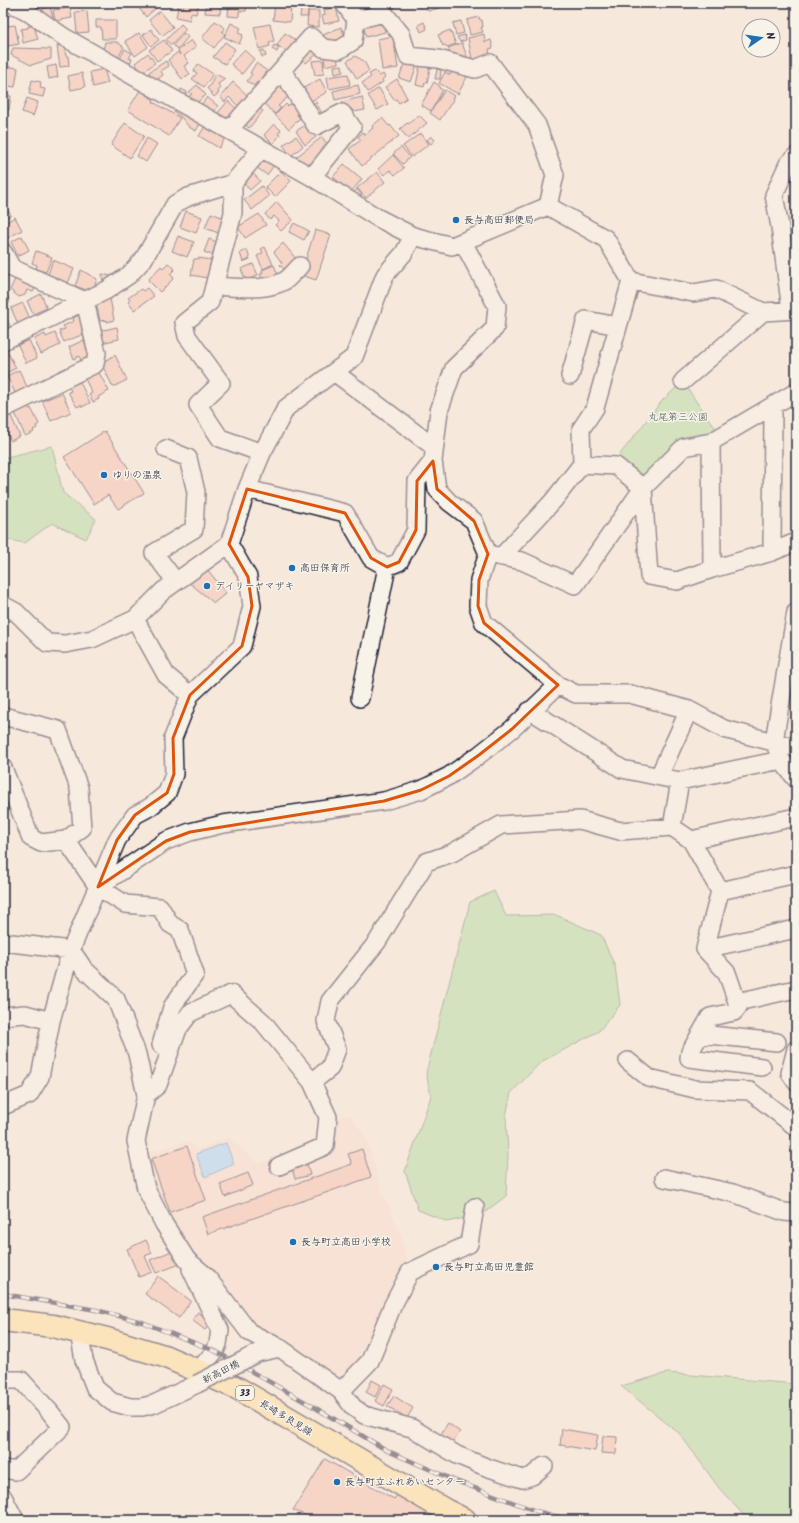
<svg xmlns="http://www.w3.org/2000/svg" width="799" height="1523" viewBox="0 0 799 1523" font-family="Kalam,'Klee One',sans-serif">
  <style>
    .built { fill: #f7dbcd }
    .green { fill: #abdb9b; stroke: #667e6b }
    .water { fill: #9ed3fc; stroke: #6c8caf }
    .building { fill: #f6beab; stroke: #22223b }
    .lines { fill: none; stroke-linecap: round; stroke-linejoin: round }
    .minor-casing { stroke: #22223b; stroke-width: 20 }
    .major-casing { stroke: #22223b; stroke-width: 25 }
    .minor { stroke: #f7f3e8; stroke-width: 17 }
    .major { stroke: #fedd96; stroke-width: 22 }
    .rail-casing { stroke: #22223b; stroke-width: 4.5 }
    .rail { stroke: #f7f3e8; stroke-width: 3; stroke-dasharray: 9; stroke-linecap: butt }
    .minor-bridge-casing { stroke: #22223b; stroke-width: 20; stroke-linecap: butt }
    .minor-bridge { stroke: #f7f3e8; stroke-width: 17 }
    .marked { fill: none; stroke: #de560e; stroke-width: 3; stroke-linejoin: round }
    .poi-dot { fill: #1f6fb2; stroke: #f7f3e8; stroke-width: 1.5 }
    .labels { text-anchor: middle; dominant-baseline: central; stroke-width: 3; stroke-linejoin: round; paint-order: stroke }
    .shield { fill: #f7f3e8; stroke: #62616f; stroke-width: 1 }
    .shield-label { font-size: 9px; font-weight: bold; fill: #22223b }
    .poi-label { font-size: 10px; fill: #22223b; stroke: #f7f3e8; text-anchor: start }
    .park-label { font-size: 10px; fill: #4b5a58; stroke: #f7f3e8 }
    .street-label { font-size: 10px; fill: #22223b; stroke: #f7f3e8 }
  </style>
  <rect width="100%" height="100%" fill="#f7e8dc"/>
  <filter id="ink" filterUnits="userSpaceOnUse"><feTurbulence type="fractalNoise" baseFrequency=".025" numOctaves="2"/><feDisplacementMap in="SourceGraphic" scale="8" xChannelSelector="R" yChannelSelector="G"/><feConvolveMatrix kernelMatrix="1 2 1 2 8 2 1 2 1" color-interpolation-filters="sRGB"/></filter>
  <g filter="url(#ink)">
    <path class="built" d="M350,1115L366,1138L382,1191L401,1235L408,1266L368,1359L349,1371L333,1377L263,1331L241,1311L187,1249L161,1203L147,1165V1153L188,1141L198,1149L229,1138L258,1164L320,1140L333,1118Z"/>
    <path class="green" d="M683,381L703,412L718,431L683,440L644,475L635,471L617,458L661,402Z
      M52,446L63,493L96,519L86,539L52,523L25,543L3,539V458Z
      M494,891L506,916L556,915L601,935L615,966L620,1005L599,1031L541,1062L511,1093L506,1116L508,1155L506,1196L484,1213L448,1222L418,1210L405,1171L431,1096L426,1073L470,902Z
      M667,1373L796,1384V1520H748L719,1488L680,1434L621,1386Z"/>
    <path class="water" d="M226,1143L234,1164L205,1177L196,1154Z"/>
    <path class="building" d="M135,3H152L156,8L146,17Z
      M159,3H173L172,7Z
      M179,3H199L196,14L191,13L190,20L176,17Z
      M206,3H221L220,14L205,13Z
      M229,3H247L246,11H239V17L228,16Z
      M302,3H317V5H308V4H302Z
      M360,3H377L380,10L363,12Z
      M394,3L395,8L388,10L387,5Z
      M417,3H437L439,8L428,11L426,5L418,7Z
      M275,4L291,5L290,22L273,20Z
      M3,7L15,14L3,18Z
      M50,7L53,17L48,19L39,10Z
      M336,7L339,21L324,24L322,16L325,15L324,10Z
      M70,8L72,18L55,21L53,10Z
      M301,9H308V17H300Z
      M87,11L89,32L77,33L75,12Z
      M160,11L173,27L162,36L149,20Z
      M308,11H319V27L307,26Z
      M479,17L480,20H482L483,27H481L483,32L470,35L467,20Z
      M7,20L8,26L15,25L19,44L3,47V21Z
      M96,20H116V39H102L101,27H96Z
      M383,20L385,32L366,37L363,24Z
      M215,21L225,28L222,32L225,34L214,48L202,38Z
      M461,21L464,33L456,35L453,23Z
      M424,22L427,29L421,32L418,25Z
      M231,23L241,28L238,33L243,35L239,44L224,37Z
      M181,24L186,29L171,45L166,40Z
      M270,24L274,41L269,43L270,46L259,49L254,27Z
      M28,26H34L38,39L23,43L21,29L28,28Z
      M341,27L346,39L328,46L323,35Z
      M151,29L159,40L151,46L143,35Z
      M450,30L456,44L447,47L445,45L443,46L438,35Z
      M139,33L148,47L135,56L125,41Z
      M184,33L188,37L178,49L173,45Z
      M285,33L295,40L287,52L277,45Z
      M484,34L485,42L491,40L493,48L489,49L490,55L472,60L468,38Z
      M465,35L466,40L460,42L457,37Z
      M393,36L398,68L382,70L378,39Z
      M164,40L172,51L157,61L149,50Z
      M191,40L196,47L184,56L189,63L184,66L190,74L182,79L168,60L178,52L180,55L178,50Z
      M105,42H117L124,47L117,59L103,50Z
      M225,42L235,49L225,64L213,57Z
      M462,43L468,59L455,64L448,48Z
      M64,45L66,56H68L69,66L60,67L57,46Z
      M274,45L279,47L277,52L272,49Z
      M310,46L317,51L315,53L317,54L306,63L300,56Z
      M13,48L51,49V59L31,65L11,55Z
      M125,49L132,53L129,58L132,59L129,66L119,60Z
      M244,50L254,59L242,74L231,64Z
      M264,50L266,56L262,57L260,51Z
      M148,53L155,63L142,73L135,63Z
      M337,54L338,63L325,66L324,56Z
      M355,56L364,61L369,71L357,79L347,61Z
      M323,60L324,74L315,75L312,61Z
      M166,61L169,66L161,71L163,75L155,81L149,72Z
      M405,61L417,65L411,82L399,78Z
      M256,63L267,71L259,84L257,82L254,86L247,81L252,74L250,73Z
      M198,64L213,74L204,87L192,79L197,73L194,71Z
      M56,65L58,77L49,79L47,67Z
      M342,65L343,72L335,74L334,66Z
      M420,65L430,68L427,83L425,82L424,87L416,85Z
      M4,66L18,68L15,87L3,85Z
      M104,69L108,83L93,87L90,72Z
      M437,69L441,70L440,79H435Z
      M453,69L467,77L458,94L439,83L445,72L450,75Z
      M375,71L380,76L383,74L385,77L382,80L383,82L368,92L362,83L371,77L369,74Z
      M82,73L85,87L71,90L68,76Z
      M216,74L225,79L218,84L221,88L218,91L219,93L214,97L207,88L211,85L210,84L213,81L212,80Z
      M348,74L350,85L329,89L327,77Z
      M320,79L327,92L306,104L298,91Z
      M397,79L407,98L399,103L396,99L394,100L385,87Z
      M32,80L41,82L40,88L45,89L43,97L29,94Z
      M233,82L248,96L239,107L229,97L225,102L220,97Z
      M278,82L288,92L289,96L278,106L281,108L275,114L262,102Z
      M434,82L440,86L439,88L443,90L431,111L421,105Z
      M197,85L206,95L195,104L188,97L192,94L189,92Z
      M358,85L360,94L335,100L333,91Z
      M379,88L388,104L377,110L368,95Z
      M181,89L187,92L184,98L178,95Z
      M140,90L154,100L153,102L180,118L169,136L128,110Z
      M445,90L454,96L452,99L453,100L440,120L430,113Z
      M3,95L11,96L9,110H3Z
      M207,97L218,106L212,115L200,107Z
      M362,97L365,110L353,112L352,109L344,111L342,102Z
      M27,98L38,102L33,116L22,112Z
      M228,101L239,111L225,123L216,115Z
      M316,102L324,118L316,122L308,106Z
      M286,104L288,106L290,104L299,112L297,115L300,118L289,129L275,115Z
      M178,105L202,120L196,131L189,127L180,116L174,112Z
      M256,105L263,111L249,128L242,122Z
      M419,115L427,123L408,139L400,129L407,123L408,124Z
      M382,118L389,126L390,125L399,136L362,166L349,149L361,140L358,137L363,132L365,135L373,128L372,126Z
      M125,123L144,136L130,158L111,145Z
      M207,123L227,135L219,148L199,136Z
      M274,124L281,130L278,134L280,135L273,144L264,135Z
      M307,124L316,137L305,145L296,131Z
      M421,133L429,144L412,157L403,146Z
      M296,136L303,146L291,156L283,145Z
      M431,136L435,140L431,144L427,140Z
      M322,137L330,148L306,167L295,158Z
      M147,138L157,144L146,162L137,156Z
      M401,147L410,157L403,164L393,154Z
      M393,155L404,168L395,175L390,170L384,175L378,169Z
      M264,157L274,165L267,175L256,167Z
      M344,164L362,179L351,192L333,177Z
      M251,171L260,181L250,190L241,180Z
      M281,171L291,181L275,197L265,187Z
      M377,172L385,182L366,198L357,188Z
      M262,186L269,196L252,210L244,200Z
      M357,189L362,195L359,198L352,194Z
      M3,202L11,215L3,220Z
      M277,202L293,220L281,231L275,225L279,221L274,216L270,220L265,214Z
      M186,211L202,217L196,233L180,227Z
      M211,213L227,219L221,234L205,228Z
      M259,214L266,225L245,238L238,227Z
      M15,217L22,230L4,240L3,224Z
      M294,223L309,231L304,240L289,232Z
      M315,230L331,235L316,280L301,275Z
      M22,236L29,250L18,256L11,242Z
      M178,236L194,242L187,257L172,251Z
      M209,239L217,242L212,255L204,252Z
      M283,243L297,260L285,270L280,265L282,263L274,252Z
      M265,247L273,264L263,269L257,256L263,253L261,249Z
      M247,250L250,259L243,262L240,253Z
      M36,251L52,257L46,272L36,269L37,265L32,263Z
      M198,258L211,260L208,278L191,275L194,259H197Z
      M53,260L74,269L68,283L48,274Z
      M168,263L175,269L170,274L174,278L160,292L148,280L161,266L163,268Z
      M253,264L258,275L246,281L241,269Z
      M274,265L278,275L263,281L260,274L263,273L262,270Z
      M81,270L97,279L92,292L75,286Z
      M102,274L111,276V283L103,284Z
      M16,277L36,287L33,292L27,290L25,295L19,297L10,290Z
      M3,287L10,302L3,306Z
      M147,288L154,296L134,310L128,302L130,300L128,298L141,289L143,291Z
      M41,294L47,308L33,314L27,301Z
      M110,298L114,320L107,322V320L100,321L96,303Z
      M23,303L30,319L18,324L11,308Z
      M3,312L11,328L3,337Z
      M79,315L85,328L82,329L84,334L64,342L59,331L65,329L63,326L74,321L73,318Z
      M117,327L119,339L101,343L99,331Z
      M55,333L60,345L41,354L34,339L45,334L46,337Z
      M29,340L37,358L26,363L18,345Z
      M84,340L90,356L81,360L79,356L74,359L69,347Z
      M6,349L16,368L4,374L3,350Z
      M115,355L127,380L113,387L101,363Z
      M97,369L109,391L98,397L99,399L93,402L89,394L92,393L85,379L93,375L91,372Z
      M19,370L29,391L17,397L7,376Z
      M80,382L90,403L82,407L81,405L77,407L68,392L71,391L69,387Z
      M62,393L71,412L51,421L42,401Z
      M27,405L29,409L31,408L39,424L36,426L37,428L33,430L34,432L25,436L15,413Z
      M10,414L20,436L11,441L3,425V417Z
      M105,431L144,493L118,509L108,495L94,504L64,457Z
      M207,569L226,593L214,603L186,580Z
      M187,1146L206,1200L170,1212L151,1159Z
      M362,1149L371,1177L208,1234L202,1217L352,1164L348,1154Z
      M306,1160L310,1175L295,1179L291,1164Z
      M248,1173L253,1185L225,1197L220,1184Z
      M146,1240L152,1253L145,1256L152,1272L139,1277L127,1249Z
      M174,1250L180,1264L156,1273L150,1260Z
      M158,1276L191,1301L179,1318L145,1294Z
      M198,1312L212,1322L205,1330L192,1320Z
      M372,1380L381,1385L375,1397L366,1392Z
      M384,1384L393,1389L384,1406L375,1401Z
      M394,1396L413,1408L407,1418L387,1406Z
      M448,1423L460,1432L451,1445L439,1437Z
      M562,1429L598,1435L595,1451L560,1445Z
      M603,1436L617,1437L616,1454L601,1453Z
      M325,1459L394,1499L398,1494L439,1520H309V1517L293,1510Z"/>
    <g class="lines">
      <g class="minor-casing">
        <path id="minor" d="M10,3L25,10L64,37L312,177L378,218L413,236L452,246L548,206
          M356,20L384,13L401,34L408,56L438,59L475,69L490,63L537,125L555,175L548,206
          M282,70L316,126L342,113L352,127L312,177
          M229,130L311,37L323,48L339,50L353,41L356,20L344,3
          M233,183V213L210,302L184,323L187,336L221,383L198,405L220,438L262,453
          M548,206L606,239L631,281L693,293L716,289L763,312L796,310
          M463,242L497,306L495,328L454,368L439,411L433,461L437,489L449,502L474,521L488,554L479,580L478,606L484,623L558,685L576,694H630L689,710L724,729L796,748
          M3,252L12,268L85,301
          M631,281L595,408L581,429L582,464L616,466L643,488L649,576L677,581L712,569L772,552L796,542
          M214,286C236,287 267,292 286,280C291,276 296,270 300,266
          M791,310L780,227L774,195L788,164L796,156
          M3,341L107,290L129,275L143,260L175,204L188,197L233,183L261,149
          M334,372L434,447
          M570,376L586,320L618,326
          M683,381L763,312
          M3,409L95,364L97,353L85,301
          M711,442L712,569
          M166,449L188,458L196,492L194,529L154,553L176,582
          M247,489L345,513L371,558L387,567
          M772,552L773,406
          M488,554L522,561L575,585L643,488L684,447L711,442L796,392
          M501,557L553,501L582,464
          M387,567L399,562L416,530L417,481L433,461
          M3,605L16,612L47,643L65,644L92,639L135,619L163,591L229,544L247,489L262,453L286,408L354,357L385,275L404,253L413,236
          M796,612L774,741L781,760L796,779
          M135,619L166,675L190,695
          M360,698L387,567
          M530,710L622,769L680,781L781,760
          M3,716L58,730L79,788L82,828L66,840L41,843L31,838L3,768
          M659,776L689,710
          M680,781L672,827L691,840L720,891L705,949L727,973L737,1002L796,989
          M66,840L98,887L125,904L160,907L170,924L180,930L195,974L172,1007L161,1045
          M691,840L796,817
          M98,887L166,841L190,832L223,824L384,801L421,790L449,776L479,755L512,729L558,685
          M720,891L796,874
          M3,942L71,950L84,969L116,999L137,1054L146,1095L136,1141L146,1189L164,1224L187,1260L206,1276L249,1332L280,1348L257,1353L246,1359
          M705,949L796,929
          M737,1002L738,1007L734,1012L710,1017L690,1052L689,1058L762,1067
          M3,1016L25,1014L51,1021
          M700,1034L777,1042
          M796,1049L790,1073L796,1082
          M628,1061L649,1078L695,1089L750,1091L796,1127
          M312,1082L330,1068L337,1049L326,1021L330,1001L377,942L426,862L452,853L501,825L580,820L620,831L672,827
          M146,1095L158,1085L178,1029L190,1013L231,994L263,1022L312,1082L328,1117L325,1146L279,1166
          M3,1106L29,1095L40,1077L51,1021L71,950L117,840L135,815L150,807L167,793L174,774L173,738L190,695L242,646L252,606L248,577L229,544
          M664,1178L733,1193L784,1212L796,1213
          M191,1269L220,1330L218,1344L215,1351L198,1371
          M79,1332L84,1360L95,1388L112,1402L130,1407H142L154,1404L197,1384
          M280,1348L341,1391L353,1407L364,1415L412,1428L457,1455L486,1467L522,1479L532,1476L544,1466
          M3,1380H21L50,1412L62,1427L16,1471L3,1469
          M341,1391L370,1361L392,1307L410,1272L469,1244L475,1207
          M3,1497L15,1520"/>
      </g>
      <g class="major-casing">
        <path id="major" d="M3,1320L53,1326L107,1339L164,1356L237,1388L445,1510L465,1520"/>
      </g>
      <use href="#minor" class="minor"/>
      <use href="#major" class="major"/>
      <g class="rail-casing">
        <path id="rail" d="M3,1294L96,1310L142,1322L215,1351L314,1407L388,1451L456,1481L536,1511L570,1520"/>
      </g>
      <use href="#rail" class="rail"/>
      <g class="minor-bridge-casing">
        <path id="minor-bridge" d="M197,1384L246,1359"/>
      </g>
      <use href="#minor-bridge" class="minor-bridge"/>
    </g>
  </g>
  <path d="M0 0H799V1523H0ZM433,461L437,489L474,521L488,554L479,580L478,606L484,623L558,685L512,729L479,755L449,776L421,790L384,801L190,832L166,841L98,887L117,840L135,815L167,793L174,774L173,738L190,695L242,646L252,606L248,577L229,544L247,489L345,513L371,558L387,567L399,562L416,530L417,481Z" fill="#f7e8dc" fill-opacity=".55" fill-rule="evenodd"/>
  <path class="marked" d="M433,461L437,489L474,521L488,554L479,580L478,606L484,623L558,685L512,729L479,755L449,776L421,790L384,801L190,832L166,841L98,887L117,840L135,815L167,793L174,774L173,738L190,695L242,646L252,606L248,577L229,544L247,489L345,513L371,558L387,567L399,562L416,530L417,481Z"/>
  <g class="poi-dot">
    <circle cx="456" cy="220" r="4"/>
    <circle cx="104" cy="475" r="4"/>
    <circle cx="292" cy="568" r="4"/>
    <circle cx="207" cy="586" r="4"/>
    <circle cx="293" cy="1242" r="4"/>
    <circle cx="436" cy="1267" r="4"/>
    <circle cx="337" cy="1482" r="4"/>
  </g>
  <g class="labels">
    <rect class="shield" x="236" y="1386" width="18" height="14" rx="3"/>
    <g class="shield-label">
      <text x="245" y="1393">33</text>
    </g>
    <g class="poi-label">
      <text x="464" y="220">長与高田郵便局</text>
      <text x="112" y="475">ゆりの温泉</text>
      <text x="300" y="568">高田保育所</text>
      <text x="215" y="586">デイリーヤマザキ</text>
      <text x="301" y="1242">長与町立高田小学校</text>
      <text x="444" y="1267">長与町立高田児童館</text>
      <text x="345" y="1482">長与町立ふれあいセンター</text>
    </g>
    <g class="park-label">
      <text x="678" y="417">丸尾第三公園</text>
    </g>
    <g class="street-label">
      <text transform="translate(221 1372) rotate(-27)">新高田橋</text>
      <text transform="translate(286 1418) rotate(31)">長崎多良見線</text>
    </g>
  </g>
  <rect width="799" height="1523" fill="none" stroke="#f7f3e8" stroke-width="16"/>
  <rect x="8" y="8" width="783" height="1507" fill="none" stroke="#22223b" stroke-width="1.5" filter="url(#ink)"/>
  <g transform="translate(761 38) rotate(77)"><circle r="19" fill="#f7f3e8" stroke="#a29fa3"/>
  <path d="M0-3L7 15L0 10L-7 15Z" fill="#1f6fb2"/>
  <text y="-6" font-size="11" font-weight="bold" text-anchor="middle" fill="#22223b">N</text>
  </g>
</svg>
